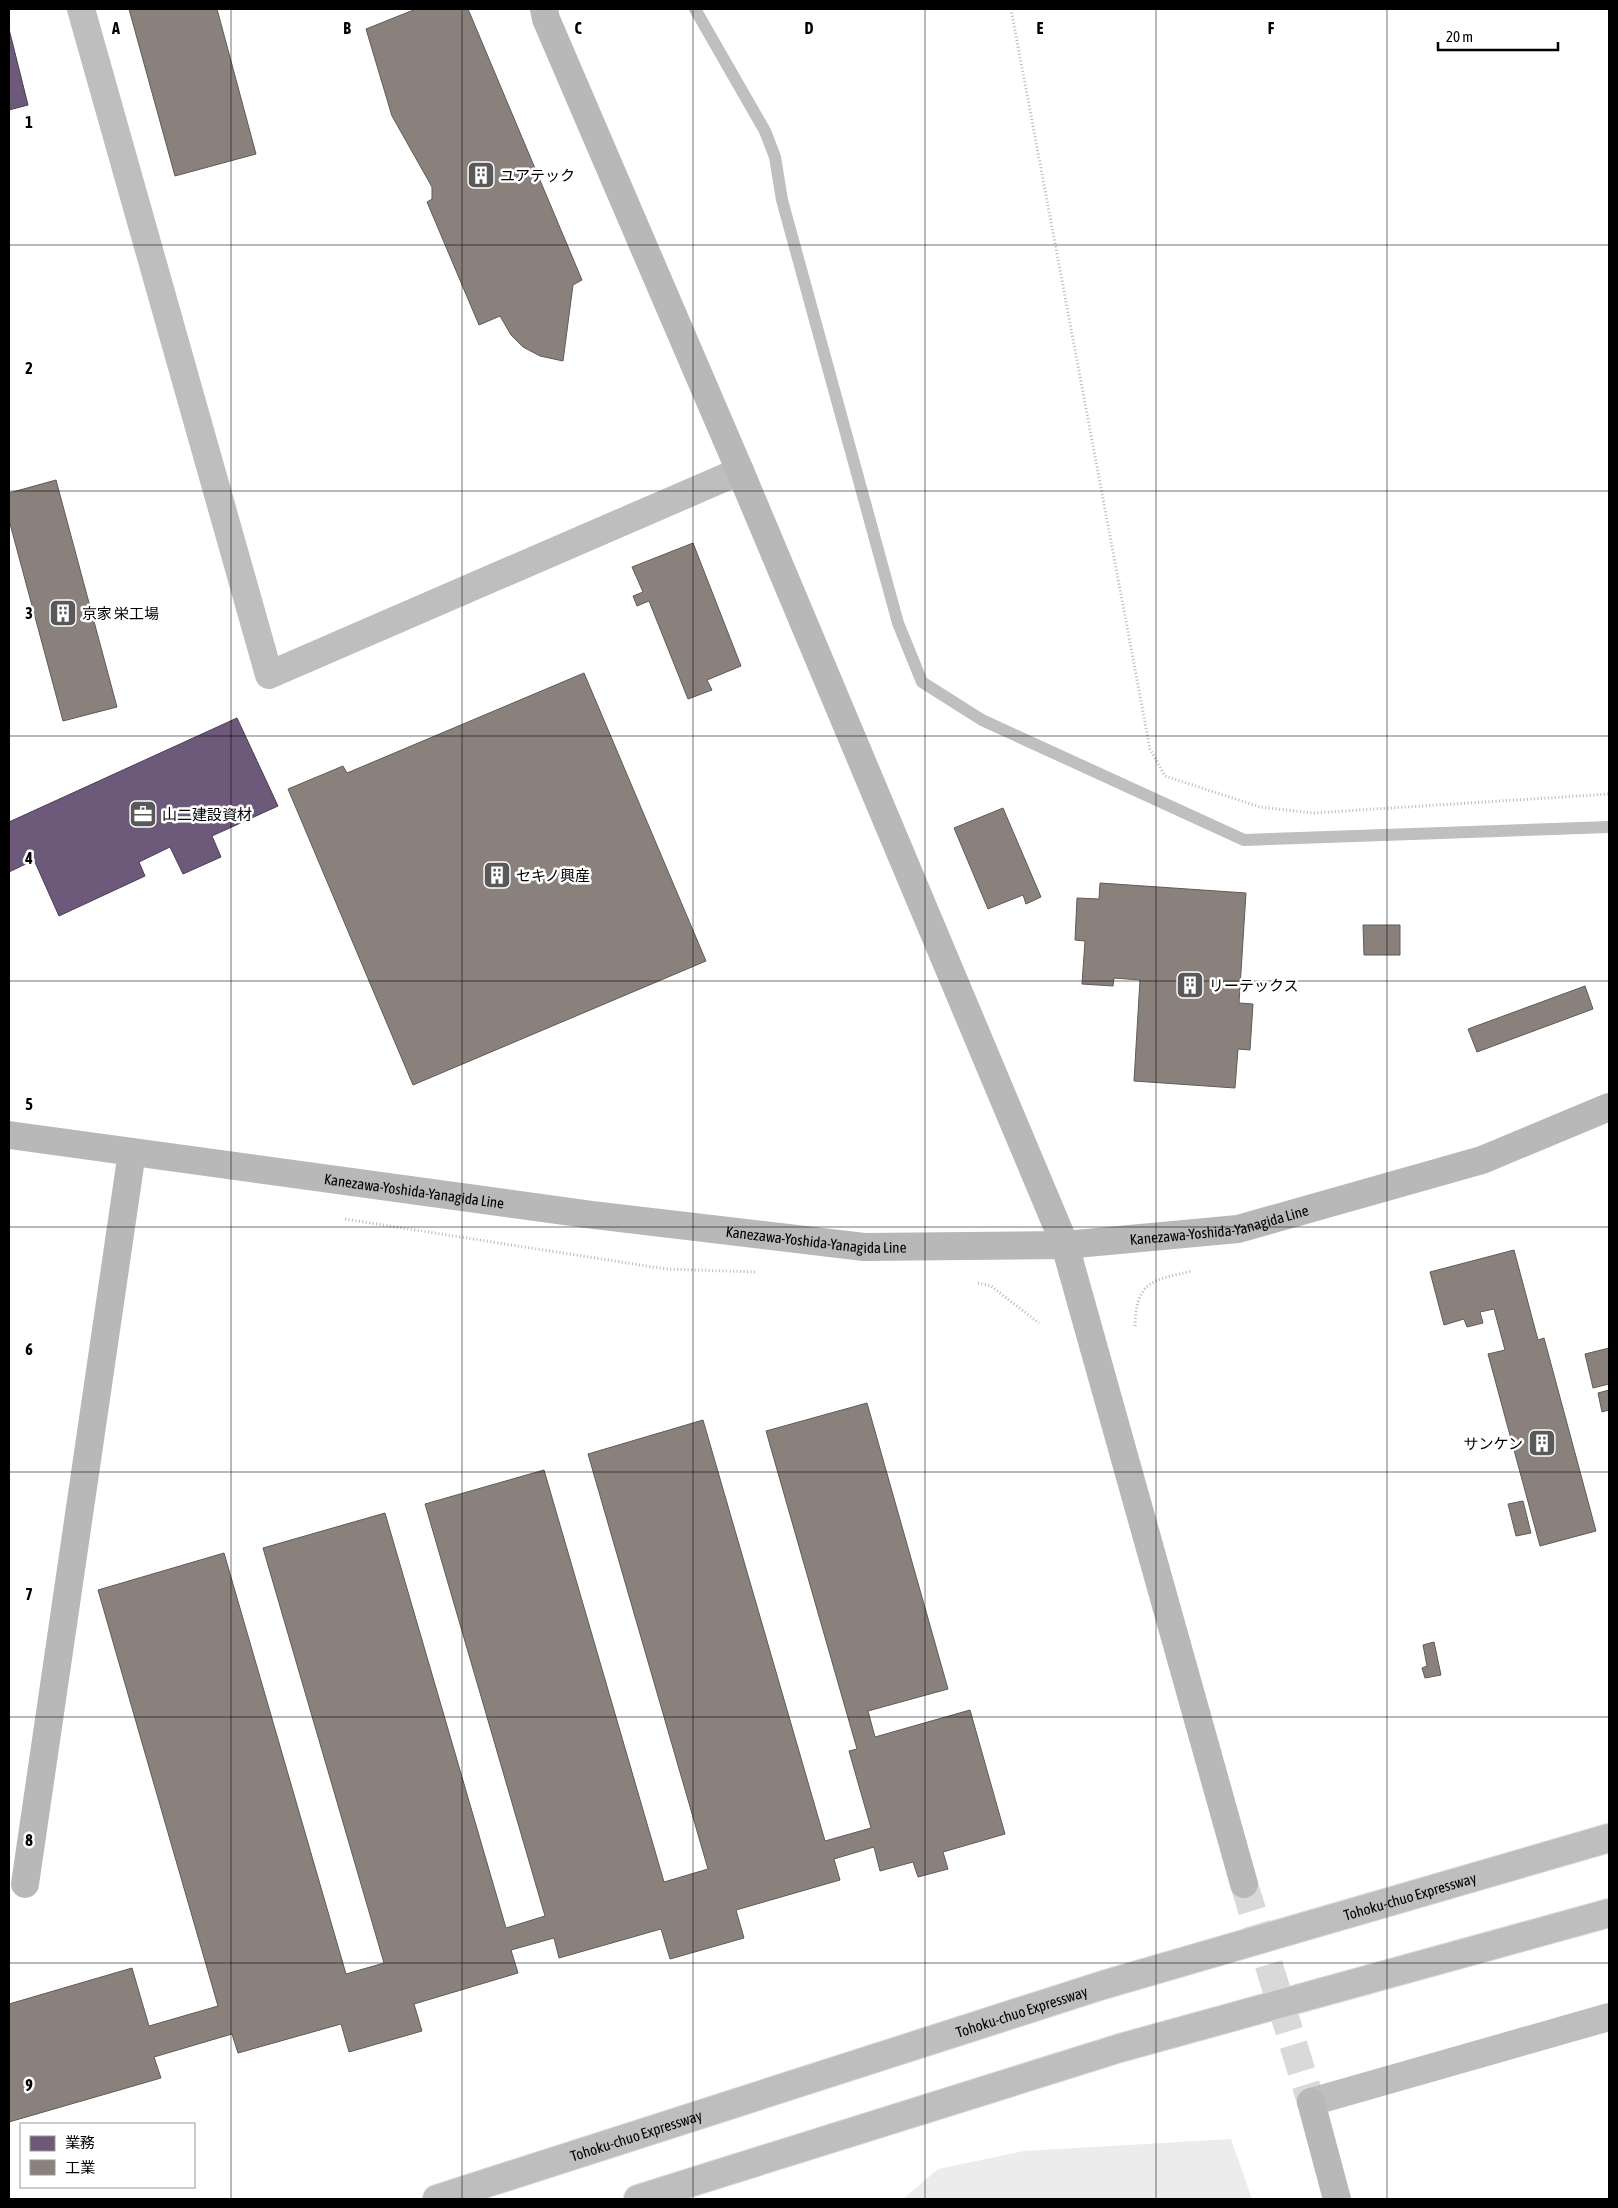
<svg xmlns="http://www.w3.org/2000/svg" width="1618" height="2208" viewBox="0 0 1618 2208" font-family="'Asap Condensed','Noto Sans JP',sans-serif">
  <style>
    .green { fill: #ececec }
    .offices { fill: #6d597a; stroke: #4c3e55 }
    .industry { fill: #8a817c; stroke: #615a57 }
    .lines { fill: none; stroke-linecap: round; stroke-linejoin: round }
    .stream { stroke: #bfbfbf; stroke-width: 12 }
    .secondary-tunnel { stroke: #d9d9d9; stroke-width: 28; stroke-dasharray: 28 14; stroke-linecap: butt }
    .highway-casing { stroke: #dbdbdb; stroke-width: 30 }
    .path { stroke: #b9b9b9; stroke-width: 3; stroke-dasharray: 1 2.5; stroke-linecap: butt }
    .street { stroke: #bebebe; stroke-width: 28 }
    .secondary { stroke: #b8b8b8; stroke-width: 28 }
    .highway { stroke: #bebebe; stroke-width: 28 }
    .grid { fill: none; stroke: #000; stroke-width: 1; stroke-opacity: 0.55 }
    .labels { text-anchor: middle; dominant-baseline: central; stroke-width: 5; stroke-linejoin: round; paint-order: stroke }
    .poi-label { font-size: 15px; fill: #000; stroke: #fff; text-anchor: start }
    .street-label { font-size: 15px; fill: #000; stroke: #fff }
    .grid-label { font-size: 16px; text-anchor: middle; font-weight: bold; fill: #000; stroke: #fff; stroke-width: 5; stroke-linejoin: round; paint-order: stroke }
  </style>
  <rect width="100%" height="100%" fill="#fff"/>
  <path class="green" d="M1231,2139L1252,2199H903L938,2169L1024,2151Z"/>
  <path class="offices" d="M9,29L28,105L9,110Z
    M237,718L278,806L212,836L221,857L183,874L170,847L139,862L145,876L59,916L34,860L9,872V822Z"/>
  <path class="industry" d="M129,9H217L256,154L175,176Z
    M416,9H468L582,280L573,285L563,361L540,356L523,347L511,335L500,316L479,325L427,202L432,199V187L392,116L366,29Z
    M56,480L117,707L63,721L9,520V493Z
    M693,543L741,666L707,680L712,690L688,699L649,601L637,606L633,596L643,592L632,567Z
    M584,673L706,961L413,1085L288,789L343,766L347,773Z
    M1003,808L1041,897L1026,904L1023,895L988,909L954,828Z
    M1100,883L1246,893L1239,1003L1253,1004L1250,1050L1238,1049L1235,1088L1134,1081L1140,980L1114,978L1113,986L1082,984L1085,941L1075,940L1077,898L1099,899Z
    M1363,925H1400V955H1364Z
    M1585,986L1593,1009L1477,1052L1468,1029Z
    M1514,1250L1538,1340L1544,1338L1596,1531L1540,1546L1488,1354L1505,1350L1494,1309L1480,1312L1483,1323L1467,1327L1464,1319L1444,1325L1430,1272Z
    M1609,1348V1384L1593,1388L1585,1354Z
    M1609,1390V1410L1602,1412L1598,1393Z
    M867,1403L948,1689L868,1711L875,1737L970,1710L1005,1834L943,1852L948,1869L918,1877L913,1862L880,1871L874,1847L834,1859L840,1880L736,1910L744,1938L670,1959L661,1929L559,1958L554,1938L511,1950L518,1973L414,2004L422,2031L349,2052L341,2024L238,2053L232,2034L154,2057L161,2078L9,2122V2004L132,1968L149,2026L218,2006L98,1590L224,1553L346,1974L384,1963L263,1548L385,1513L506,1928L545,1916L425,1504L544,1470L664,1882L708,1869L588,1454L703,1420L825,1841L871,1828L849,1751L857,1749L766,1431Z
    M1523,1501L1531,1533L1516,1536L1508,1504Z
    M1434,1642L1441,1675L1425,1678L1422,1668L1427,1666L1423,1645Z"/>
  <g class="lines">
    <path class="stream" d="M695,9L765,131L775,157L782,200L898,623L922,682L982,720L1244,840L1609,827"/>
    <path class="secondary-tunnel" d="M1244,1884L1311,2102"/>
    <g class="highway-casing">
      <g id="highway">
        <path id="s2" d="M437,2199L1103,1985L1609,1838"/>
        <path d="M638,2199L1120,2048L1609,1913"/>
      </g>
    </g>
    <path class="path" d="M1011,9L1150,749L1165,776L1260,807L1313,813L1609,794
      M345,1219L666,1269L757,1272
      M978,1283L991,1286L1039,1323
      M1135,1326C1136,1280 1154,1280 1192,1271"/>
    <path class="street" d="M81,9L269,675L740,471
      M1311,2102L1609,2017"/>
    <g class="secondary">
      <path d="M544,9L546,19L740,471L1065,1245L1244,1884"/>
      <path id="s1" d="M9,1135L593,1215L864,1247L1065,1245L1238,1229L1482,1160L1609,1107"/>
      <path d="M25,1884L132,1152"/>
      <path d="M1311,2102L1337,2199"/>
    </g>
    <use href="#highway" class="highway"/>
  </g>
  <path class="grid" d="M231,9V2199M462,9V2199M693,9V2199M925,9V2199M1156,9V2199M1387,9V2199M9,245H1609M9,491H1609M9,736H1609M9,981H1609M9,1227H1609M9,1472H1609M9,1717H1609M9,1963H1609"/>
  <defs>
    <g id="building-square" transform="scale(1.4375)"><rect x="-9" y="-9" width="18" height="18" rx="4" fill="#595959" stroke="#fff"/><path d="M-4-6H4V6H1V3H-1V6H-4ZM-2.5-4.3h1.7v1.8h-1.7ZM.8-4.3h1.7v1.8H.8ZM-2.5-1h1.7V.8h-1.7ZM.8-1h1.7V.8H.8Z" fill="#fff"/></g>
    <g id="office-square" transform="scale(1.4375)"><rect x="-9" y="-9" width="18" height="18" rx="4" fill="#595959" stroke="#fff"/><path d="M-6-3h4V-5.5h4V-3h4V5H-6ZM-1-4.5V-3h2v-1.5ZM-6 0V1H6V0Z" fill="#fff"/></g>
  </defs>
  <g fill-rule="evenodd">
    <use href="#building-square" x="481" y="175"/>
    <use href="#building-square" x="63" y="613"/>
    <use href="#office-square" x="143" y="814"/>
    <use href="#building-square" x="497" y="875"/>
    <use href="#building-square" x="1190" y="985"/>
    <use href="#building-square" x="1542" y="1443"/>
  </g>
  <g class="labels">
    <g class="poi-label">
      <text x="500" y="175">ユアテック</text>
      <text x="82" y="613">京家 栄工場</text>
      <text x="162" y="814">山二建設資材</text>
      <text x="516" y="875">セキノ興産</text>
      <text x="1209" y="985">リーテックス</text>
      <text x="1523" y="1443" text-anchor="end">サンケン</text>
    </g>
    <g class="street-label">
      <text stroke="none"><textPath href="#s1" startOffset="409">Kanezawa-Yoshida-Yanagida Line</textPath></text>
      <text stroke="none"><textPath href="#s1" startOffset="1219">Kanezawa-Yoshida-Yanagida Line</textPath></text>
      <text stroke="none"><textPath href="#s1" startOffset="814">Kanezawa-Yoshida-Yanagida Line</textPath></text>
      <text stroke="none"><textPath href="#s2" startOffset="1019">Tohoku-chuo Expressway</textPath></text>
      <text stroke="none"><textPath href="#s2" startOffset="614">Tohoku-chuo Expressway</textPath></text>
      <text stroke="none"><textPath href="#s2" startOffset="209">Tohoku-chuo Expressway</textPath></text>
    </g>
  </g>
  <g class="grid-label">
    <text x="116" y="34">A</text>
    <text x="347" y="34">B</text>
    <text x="578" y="34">C</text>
    <text x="809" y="34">D</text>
    <text x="1040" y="34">E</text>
    <text x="1271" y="34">F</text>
    <text x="29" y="128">1</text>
    <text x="29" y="374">2</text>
    <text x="29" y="619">3</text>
    <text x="29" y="864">4</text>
    <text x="29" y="1110">5</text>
    <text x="29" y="1355">6</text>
    <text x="29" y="1600">7</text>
    <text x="29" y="1846">8</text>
    <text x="29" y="2091">9</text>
  </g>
  <rect width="1618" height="2208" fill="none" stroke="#000000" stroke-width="20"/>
  <rect x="20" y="2123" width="175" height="65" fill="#ffffff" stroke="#999999"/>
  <rect x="30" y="2136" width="25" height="15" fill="#6d597a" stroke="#999999"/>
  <text x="65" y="2148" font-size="15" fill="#000000">業務</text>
  <rect x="30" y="2160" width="25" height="15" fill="#8a817c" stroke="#999999"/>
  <text x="65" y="2173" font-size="15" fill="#000000">工業</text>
  <path d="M1438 42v8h120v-8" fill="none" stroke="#000000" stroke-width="2.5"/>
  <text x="1446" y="42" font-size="15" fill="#000000" stroke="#ffffff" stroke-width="4" paint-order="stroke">20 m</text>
</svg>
